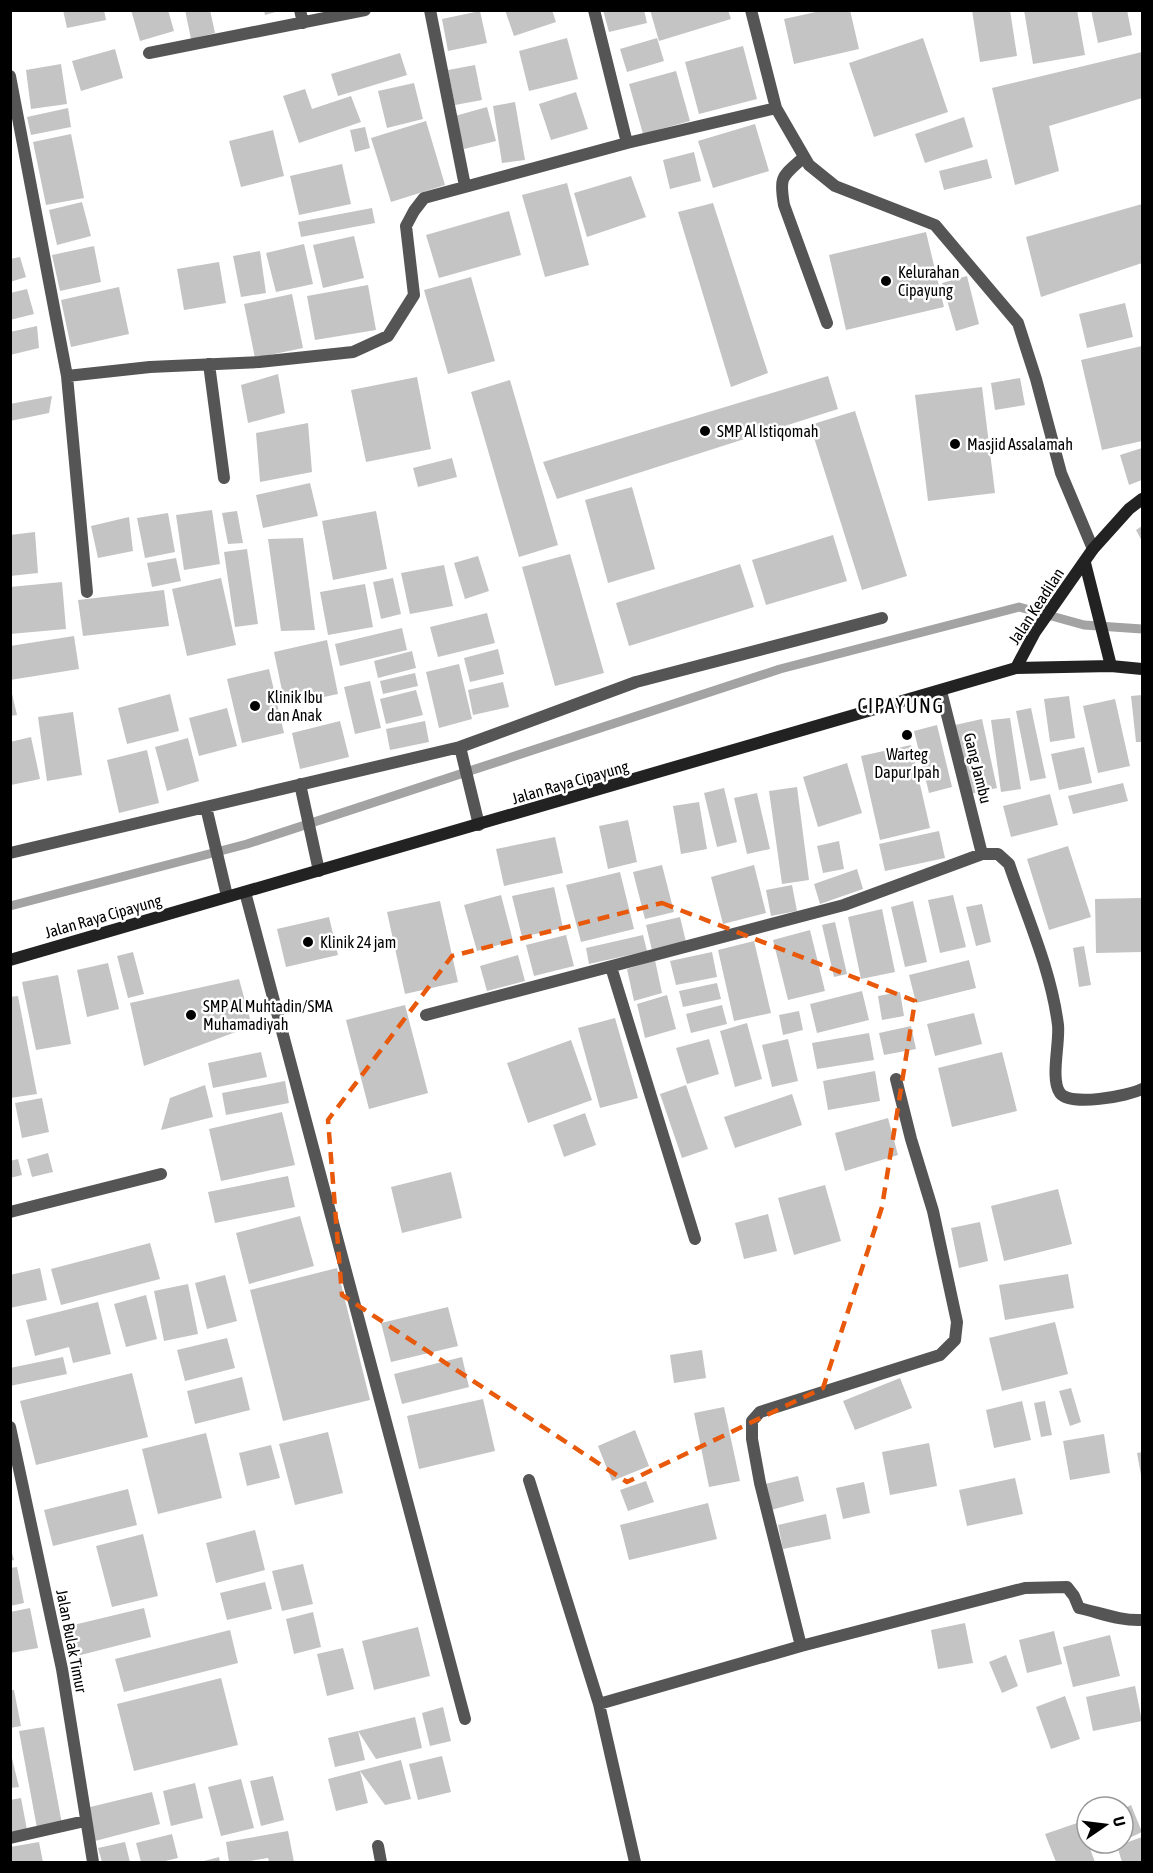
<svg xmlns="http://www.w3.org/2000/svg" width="1153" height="1873" viewBox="0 0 1153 1873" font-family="'Asap Condensed',sans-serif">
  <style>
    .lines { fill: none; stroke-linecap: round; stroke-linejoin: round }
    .stream { stroke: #a3a3a3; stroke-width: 9 }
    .building { fill: #c4c4c4 }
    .lane { stroke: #555; stroke-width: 12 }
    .street { stroke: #555; stroke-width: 12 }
    .secondary { stroke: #222; stroke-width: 12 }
    .marked { fill: none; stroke: #e8590c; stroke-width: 4.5; stroke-dasharray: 12 8; stroke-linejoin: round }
    .poi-dot { fill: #000; stroke: #fff; stroke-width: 2 }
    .labels { text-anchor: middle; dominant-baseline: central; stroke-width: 5; stroke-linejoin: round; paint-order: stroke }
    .poi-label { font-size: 16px; fill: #000; stroke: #fff; text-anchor: start }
    .street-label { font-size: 16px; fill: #000; stroke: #fff }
    .quarter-label { font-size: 20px; letter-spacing: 1.5px; fill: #000; stroke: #fff }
  </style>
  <rect width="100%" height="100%" fill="#fff"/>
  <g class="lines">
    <path class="stream" d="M10,906L247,844L780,669L1019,607L1084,625L1142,629"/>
  </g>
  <path class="building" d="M63,10H104L106,20L67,28Z
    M131,10H168L174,31L140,41Z
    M185,10H210L215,33L191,39Z
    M264,10H279V11L265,15Z
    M505,10H552L556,22L514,36Z
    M603,10H644L647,23L609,32Z
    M650,10H728L731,19L659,41Z
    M825,10H850L859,49L794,64L784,19Z
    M972,10H1010L1017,56L980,62Z
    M1024,10H1077L1085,55L1033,64Z
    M1091,10H1127L1132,35L1098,43Z
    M480,11L487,43L448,51L442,19Z
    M567,38L578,79L529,91L519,51Z
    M657,38L664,61L627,72L620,49Z
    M923,38L948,112L874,137L849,63Z
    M743,46L757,99L699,114L685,62Z
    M115,49L123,78L81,91L72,61Z
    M1142,52V98L1049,126L1059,171L1015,185L992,88Z
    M400,53L407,75L338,96L331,74Z
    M61,64L67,104L31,109L26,70Z
    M475,65L482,100L455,105L448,70Z
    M676,71L690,121L643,134L629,84Z
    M414,83L423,119L387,128L378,91Z
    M305,89L312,109L351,96L361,122L299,143L283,96Z
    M576,92L588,129L551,140L539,104Z
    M515,102L525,160L502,163L493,106Z
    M487,107L496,141L464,149L455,116Z
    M68,108L71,127L31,135L27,117Z
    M964,117L973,147L925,163L915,134Z
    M426,121L445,185L391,202L371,138Z
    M755,124L769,171L713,188L698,141Z
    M365,127L370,148L355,152L350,130Z
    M273,130L284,176L241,187L229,141Z
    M71,134L84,198L46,205L33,142Z
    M694,152L701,181L670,189L663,160Z
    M987,159L992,178L944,190L939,171Z
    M342,164L351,204L299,215L290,176Z
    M631,176L646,217L587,237L574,193Z
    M567,183L589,265L545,277L522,195Z
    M82,202L91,236L57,245L49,210Z
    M713,203L768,373L731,387L678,212Z
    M1142,204V263L1041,297L1026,237Z
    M372,208L375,223L301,237L298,222Z
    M509,211L521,255L439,278L426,235Z
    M926,232L944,307L846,330L829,255Z
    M354,236L364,278L323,288L313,245Z
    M304,244L313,284L276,292L266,253Z
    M94,246L101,282L60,291L52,255Z
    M260,251L266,293L241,297L233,256Z
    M20,257L26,277L10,282V259Z
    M219,262L226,303L184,310L177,269Z
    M967,276L979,324L956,331L942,283Z
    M471,277L495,361L448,374L424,290Z
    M368,285L376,330L315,340L307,296Z
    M119,287L129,334L71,347L61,300Z
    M27,289L34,314L10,320V293Z
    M292,294L303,348L255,358L244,304Z
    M1125,303L1133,337L1087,348L1079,314Z
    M37,326L39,348L10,355V332Z
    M1142,346V441L1102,450L1081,360Z
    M278,374L285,413L248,423L241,385Z
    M828,376L838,409L557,499L543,462Z
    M417,377L431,449L366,462L351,390Z
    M1020,378L1025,405L995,410L991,383Z
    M510,380L558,545L519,557L471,392Z
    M982,387L995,493L928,501L915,395Z
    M52,396L49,413L10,421V404Z
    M855,411L907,576L862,590L810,425Z
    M308,423L312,472L260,482L256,433Z
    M1142,448V480L1129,485L1120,455Z
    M452,458L457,477L418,487L413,468Z
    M310,483L318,516L263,528L256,495Z
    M632,487L655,569L608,583L585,500Z
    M212,510L220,564L184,570L176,515Z
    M237,511L243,543L228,544L222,513Z
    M376,511L387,569L333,580L322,521Z
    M168,513L175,552L145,558L137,518Z
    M129,517L133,551L98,558L91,526Z
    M1142,526V541L1136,530Z
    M35,532L38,573L10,576V535Z
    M833,535L847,581L766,605L752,560Z
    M303,538L315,630L281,631L268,539Z
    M247,549L258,624L235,627L224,552Z
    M570,554L604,673L555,686L522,567Z
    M478,556L489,591L465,599L454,563Z
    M176,558L181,581L152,587L147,563Z
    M740,564L754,607L629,646L616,603Z
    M444,565L453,606L410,614L401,573Z
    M221,578L236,645L187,656L172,589Z
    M393,578L401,614L381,619L373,582Z
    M62,582L66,629L10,634V587Z
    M365,584L373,627L328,635L320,592Z
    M164,590L169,626L83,636L78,600Z
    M487,613L495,643L438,657L430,627Z
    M402,628L407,650L340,666L335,644Z
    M74,636L79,669L10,680V646Z
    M327,640L338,694L285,705L274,652Z
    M498,649L504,674L470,682L464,658Z
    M412,651L416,668L378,678L374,661Z
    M459,664L472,719L439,728L426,672Z
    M269,669L284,733L242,743L227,679Z
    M415,673L418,686L383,694L380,681Z
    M370,681L381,728L355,734L344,687Z
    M503,682L509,707L473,715L468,690Z
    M10,685L17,715L10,716Z
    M416,690L423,715L386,724L380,699Z
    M170,694L179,731L127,744L118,708Z
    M1142,695V742H1136L1131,696Z
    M1069,696L1075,738L1050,742L1044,699Z
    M1115,699L1130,766L1098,773L1083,706Z
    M227,708L237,746L199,756L189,718Z
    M1031,708L1046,778L1030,781L1016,711Z
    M73,712L82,775L47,781L38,717Z
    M1010,718L1021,789L1001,792L991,720Z
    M982,719L997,788L970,794L955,725Z
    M340,721L349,757L300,769L292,733Z
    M425,721L429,742L390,750L386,729Z
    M937,725L952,787L929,793L914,731Z
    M31,737L40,779L11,785L10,742Z
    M188,738L199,781L167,791L155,747Z
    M911,745L930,828L880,840L861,756Z
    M1084,747L1092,783L1059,790L1051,754Z
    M147,750L159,803L119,813L107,760Z
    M847,763L862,813L818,827L803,777Z
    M1123,783L1128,801L1073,814L1068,796Z
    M797,787L809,880L782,884L769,791Z
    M724,788L737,842L717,847L704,793Z
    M757,793L770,849L747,854L734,798Z
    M1050,794L1058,825L1011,837L1003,806Z
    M699,802L707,849L681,854L673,806Z
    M628,820L637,862L608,869L599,826Z
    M939,831L945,858L885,871L879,844Z
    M555,837L563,873L504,886L496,849Z
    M839,841L844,869L823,873L817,846Z
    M1068,846L1091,917L1049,930L1027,859Z
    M662,865L674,912L645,919L633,872Z
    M754,865L766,913L723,924L711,877Z
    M857,869L863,889L820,904L814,884Z
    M620,872L634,929L581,942L566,885Z
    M792,885L797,911L771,916L766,890Z
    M554,887L563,928L522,937L512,896Z
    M501,895L513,941L477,951L464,905Z
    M953,895L966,947L940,953L928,900Z
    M1142,898V952L1096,953L1095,899Z
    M440,901L458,982L405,994L387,912Z
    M913,901L927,962L905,967L891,907Z
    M982,904L991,942L976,946L966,907Z
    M882,909L895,972L861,979L848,917Z
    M329,917L338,955L286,967L277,929Z
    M680,917L686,942L652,950L646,925Z
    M835,922L847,974L834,977L822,925Z
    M810,930L825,991L788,1000L773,940Z
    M566,935L574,966L534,976L526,945Z
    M643,935L647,951L589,964L586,948Z
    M754,941L771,1013L734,1021L718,950Z
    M1084,946L1091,985L1079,987L1073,948Z
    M133,952L144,994L128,998L117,956Z
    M712,952L717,977L676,985L670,961Z
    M518,955L525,981L487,991L480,966Z
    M655,960L662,993L634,1001L627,969Z
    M969,960L976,988L916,1003L909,975Z
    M108,963L119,1009L87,1017L77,970Z
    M58,975L71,1044L36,1050L22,982Z
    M239,979L252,1026L144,1066L130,1003Z
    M717,983L721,999L683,1007L679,991Z
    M862,991L869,1020L817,1033L810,1004Z
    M900,992L904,1016L882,1020L878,996Z
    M667,995L676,1029L645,1038L637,1004Z
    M18,996L37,1094L10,1098V997Z
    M405,1005L428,1093L369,1109L346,1020Z
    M722,1005L727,1024L691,1033L686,1014Z
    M799,1011L803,1030L783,1035L779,1015Z
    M974,1013L982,1044L935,1056L927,1024Z
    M615,1018L638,1098L600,1108L578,1028Z
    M747,1023L762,1079L735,1087L720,1031Z
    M911,1026L916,1049L884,1055L879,1033Z
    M869,1033L874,1060L817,1069L812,1043Z
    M709,1039L719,1074L687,1084L676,1048Z
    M788,1039L798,1081L772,1087L762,1045Z
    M571,1040L592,1100L528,1123L507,1063Z
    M261,1052L267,1077L213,1088L208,1063Z
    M1002,1052L1017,1111L952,1127L938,1068Z
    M875,1071L880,1101L828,1110L823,1081Z
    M285,1081L289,1103L226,1115L222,1093Z
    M205,1085L213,1117L161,1130L170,1098Z
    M686,1085L708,1149L682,1158L660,1094Z
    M792,1094L802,1125L735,1148L724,1117Z
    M42,1098L49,1132L22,1138L15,1103Z
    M282,1112L295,1165L221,1181L209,1129Z
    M585,1113L596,1145L564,1157L553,1125Z
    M888,1118L898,1155L845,1171L835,1133Z
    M48,1153L53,1172L32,1177L27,1159Z
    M18,1159L22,1175L10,1178V1161Z
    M451,1172L462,1218L402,1233L391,1187Z
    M288,1176L295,1207L215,1223L208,1192Z
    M825,1185L841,1241L794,1255L778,1198Z
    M1058,1189L1072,1244L1004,1261L991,1206Z
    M768,1214L777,1251L744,1259L735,1223Z
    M300,1216L314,1266L249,1284L236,1233Z
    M980,1222L988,1261L959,1268L951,1228Z
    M150,1243L160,1279L61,1305L51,1269Z
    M40,1268L47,1300L10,1308V1275Z
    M337,1268L370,1400L283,1421L250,1290Z
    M1068,1274L1074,1308L1005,1320L999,1285Z
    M225,1275L237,1321L207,1329L195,1283Z
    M188,1284L198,1334L164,1341L154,1291Z
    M146,1295L157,1339L126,1347L114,1304Z
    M98,1302L111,1354L73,1363L69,1347L35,1356L26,1320Z
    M448,1307L458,1346L391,1362L381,1323Z
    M1055,1322L1068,1374L1002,1391L989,1338Z
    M227,1338L235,1368L185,1381L177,1350Z
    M702,1350L706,1378L674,1383L670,1355Z
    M63,1357L67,1374L10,1386V1368Z
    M462,1357L469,1387L402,1404L394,1374Z
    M132,1373L148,1437L36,1465L20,1401Z
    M242,1377L250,1410L195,1424L187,1391Z
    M900,1378L912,1408L855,1430L843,1401Z
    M1071,1388L1081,1422L1070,1426L1059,1391Z
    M483,1399L495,1451L419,1469L407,1416Z
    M1022,1401L1031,1440L994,1448L986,1410Z
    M1045,1401L1052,1435L1041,1437L1034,1403Z
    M724,1407L740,1481L709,1487L694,1413Z
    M635,1430L649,1466L612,1481L598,1446Z
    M328,1432L343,1493L295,1505L279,1444Z
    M206,1433L222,1498L158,1514L142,1449Z
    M1104,1434L1110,1473L1070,1480L1063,1441Z
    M929,1443L937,1486L890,1495L882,1452Z
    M271,1445L280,1478L247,1486L239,1453Z
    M1142,1452V1475H1141L1137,1453Z
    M798,1476L804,1501L771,1510L765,1484Z
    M1015,1478L1023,1514L967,1526L959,1490Z
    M646,1481L654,1502L628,1511L620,1490Z
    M864,1482L870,1513L843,1519L836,1488Z
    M128,1489L137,1525L53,1546L44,1510Z
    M708,1503L717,1539L629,1560L620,1525Z
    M826,1514L831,1539L783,1549L778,1525Z
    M255,1530L265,1570L216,1583L206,1543Z
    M143,1534L158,1596L112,1607L96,1546Z
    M10,1546L14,1560L10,1561Z
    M303,1564L313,1604L282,1611L272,1571Z
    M17,1567L24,1603L10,1606V1568Z
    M265,1582L272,1609L227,1620L220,1593Z
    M30,1608L38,1648L10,1653V1612Z
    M144,1608L151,1637L69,1658L61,1628Z
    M313,1612L321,1647L294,1654L286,1619Z
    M965,1623L973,1663L938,1669L931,1630Z
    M418,1627L430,1676L374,1690L362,1641Z
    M230,1630L238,1663L124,1692L115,1659Z
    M1054,1631L1062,1664L1027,1673L1019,1640Z
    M1110,1635L1120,1676L1073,1687L1063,1647Z
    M343,1648L354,1689L327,1696L317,1654Z
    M1006,1655L1018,1686L1002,1693L989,1662Z
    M221,1678L238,1745L134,1771L117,1704Z
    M1135,1686L1142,1721L1093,1731L1086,1697Z
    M10,1690H14L21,1726L10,1728Z
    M1065,1696L1080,1739L1051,1749L1036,1707Z
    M443,1707L451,1741L430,1746L422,1713Z
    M415,1717L422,1748L376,1759L358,1731Z
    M44,1727L62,1824L37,1828L19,1731Z
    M358,1731L365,1760L335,1767L328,1738Z
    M10,1750L19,1787L10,1788Z
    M442,1756L451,1792L418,1800L409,1764Z
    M401,1760L411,1799L385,1805L360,1771L368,1803L336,1811L328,1779Z
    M273,1776L284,1820L261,1826L250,1781Z
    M241,1779L254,1828L221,1836L208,1787Z
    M195,1783L203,1818L171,1826L163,1791Z
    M152,1792L160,1824L95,1841L86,1808Z
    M21,1798L27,1830L10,1833V1800Z
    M1131,1805L1142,1832L1123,1841V1809Z
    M1080,1822L1095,1862H1056L1045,1834Z
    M288,1831L294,1862H269L268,1858L243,1862H229L226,1842Z
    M172,1834L178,1858L161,1862H141L136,1843Z
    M1142,1837V1862H1122L1117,1846Z
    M39,1842L43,1862H10V1847Z
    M125,1842L130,1862H102L98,1848Z
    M1103,1843H1118L1105,1849Z
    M219,1857L220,1862H200Z"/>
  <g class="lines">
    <path class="lane" d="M803,158C782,177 779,176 784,205L827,323"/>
    <path class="street" d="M300,10L303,23
      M430,10L465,186
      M594,10L627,143
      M751,10L776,108L809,165L835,186L935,225L1018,323L1036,379L1061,473L1093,549
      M149,53L365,10
      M10,76L67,376L150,367L259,362L353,352L388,336L414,295L406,226L414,211L424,198L627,143L776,108
      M209,364L224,478
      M67,376L87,592
      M941,691L982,854
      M460,747L479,825
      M300,784L319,871
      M206,807L227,896
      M10,853L460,747L636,682L882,618
      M245,892L465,1719
      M611,967L695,1239
      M426,1015L844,905L982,854H998L1009,864C1027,917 1051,970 1058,1025C1060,1043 1050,1079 1060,1093C1070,1107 1128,1096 1142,1089
      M10,1212L161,1174
      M10,1427L62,1669L93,1862
      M529,1480L599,1704L635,1862
      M801,1646L760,1483L752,1439V1421L760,1412L940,1355L955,1340L957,1322L933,1211L911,1139L896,1079
      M599,1704L801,1646L1025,1588L1067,1587L1074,1596L1079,1608C1101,1613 1120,1621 1142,1620
      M10,1838L85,1821
      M378,1846L381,1862"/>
    <path class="secondary" d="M1085,563L1111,666
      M1016,668L1035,632L1093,549L1129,509L1142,499
      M10,960L1016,668L1111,666L1142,669"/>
  </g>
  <path class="marked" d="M662,903L915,1001L882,1207L823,1388L627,1482L342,1295L328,1120L452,956Z"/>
  <g class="poi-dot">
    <circle cx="886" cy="281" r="6"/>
    <circle cx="705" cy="431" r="6"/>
    <circle cx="955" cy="444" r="6"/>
    <circle cx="255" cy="706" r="6"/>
    <circle cx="907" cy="735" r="6"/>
    <circle cx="308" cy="942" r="6"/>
    <circle cx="191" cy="1015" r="6"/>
  </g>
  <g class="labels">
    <g class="poi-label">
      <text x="898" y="272">Kelurahan<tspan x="898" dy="18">Cipayung</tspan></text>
      <text x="717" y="431">SMP Al Istiqomah</text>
      <text x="967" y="444">Masjid Assalamah</text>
      <text x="267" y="697">Klinik Ibu<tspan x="267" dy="18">dan Anak</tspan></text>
      <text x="907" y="754" text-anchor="middle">Warteg<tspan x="907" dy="18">Dapur Ipah</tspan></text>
      <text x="320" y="942">Klinik 24 jam</text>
      <text x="203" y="1006">SMP Al Muhtadin/SMA<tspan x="203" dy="18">Muhamadiyah</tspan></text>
    </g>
    <g class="street-label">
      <text transform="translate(1036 606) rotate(-57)">Jalan Keadilan</text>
      <text transform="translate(978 768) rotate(76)">Gang Jambu</text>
      <text transform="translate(570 782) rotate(-16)">Jalan Raya Cipayung</text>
      <text transform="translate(103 916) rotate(-16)">Jalan Raya Cipayung</text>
      <text transform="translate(72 1641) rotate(79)">Jalan Bulak Timur</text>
    </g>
    <g class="quarter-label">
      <text x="901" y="705">CIPAYUNG</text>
    </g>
  </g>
  <rect width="1153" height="1873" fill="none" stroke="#000000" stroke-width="24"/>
  <g transform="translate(1105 1825) rotate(76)"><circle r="28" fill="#ffffff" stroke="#999999" stroke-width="1.5"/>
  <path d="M0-4.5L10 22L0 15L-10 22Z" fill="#000000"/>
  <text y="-9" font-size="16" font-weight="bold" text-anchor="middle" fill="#000000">U</text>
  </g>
</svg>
